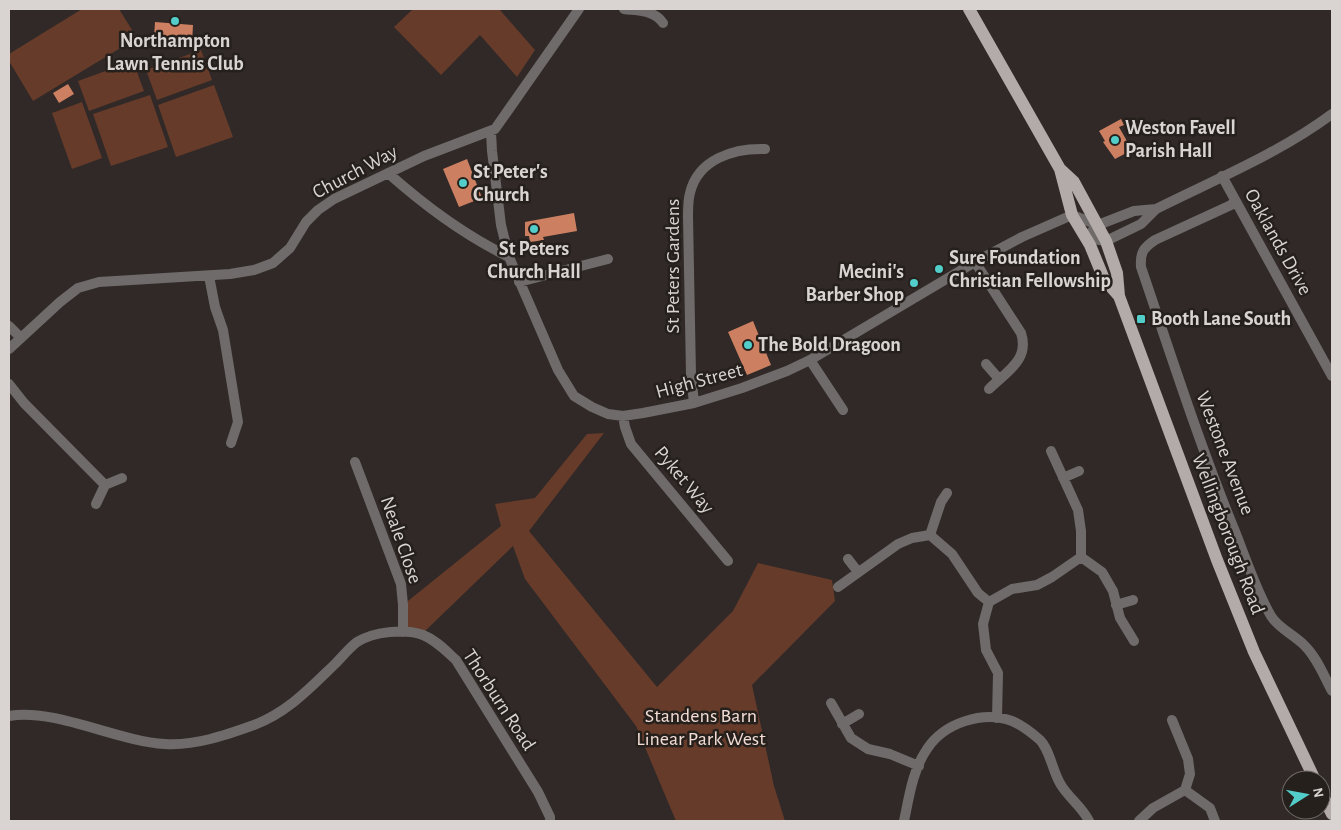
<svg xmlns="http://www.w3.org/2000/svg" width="1341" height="830" viewBox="0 0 1341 830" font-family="'Alegreya Sans',sans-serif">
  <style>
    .green { fill: #663b2a }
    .building { fill: #cd8061 }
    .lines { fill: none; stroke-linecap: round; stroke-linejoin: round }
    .minor { stroke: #6f6b6a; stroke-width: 10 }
    .tertiary { stroke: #6f6b6a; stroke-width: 10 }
    .primary { stroke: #b3aba9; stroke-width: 12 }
    .poi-dot { fill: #53cdc9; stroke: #26201d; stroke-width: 2 }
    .labels { text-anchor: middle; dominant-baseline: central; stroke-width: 5; stroke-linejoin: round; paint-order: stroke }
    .poi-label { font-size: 20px; font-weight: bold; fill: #d9d4d2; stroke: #26201d; text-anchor: start }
    .street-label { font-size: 20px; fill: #d9d4d2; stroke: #26201d }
    .park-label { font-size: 20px; fill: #f2dcd4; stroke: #26201d }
  </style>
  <rect width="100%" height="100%" fill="#302927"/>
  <path class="green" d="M82,9H119L137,38L33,101L9,61V54Z
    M413,9H499L535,50L517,77L480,35L441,75L394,27Z
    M201,50L212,80L157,100L146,70Z
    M133,61L144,91L89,111L78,81Z
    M214,85L233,137L176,157L158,105Z
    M150,95L168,147L111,166L93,114Z
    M82,102L102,158L72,169L52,113Z
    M604,433L529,531L657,687L733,611L758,563L832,580L835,601L752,685L774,786L785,821H676L636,726L525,579L513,546L422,634L403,632V605L501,526L495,504L535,498L587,434Z"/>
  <path class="building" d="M155,22L193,25L192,43L172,42V39L154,38Z
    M68,84L74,94L59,103L53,93Z
    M1121,119L1124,125L1119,127L1132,150L1115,159L1103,142L1105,141L1099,131Z
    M467,159L482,198L459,207L443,169Z
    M574,213L577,231L543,237L544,240L530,242L529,236H525V222Z
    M753,321L771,365L747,375L728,332Z"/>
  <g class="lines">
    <path class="minor" d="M624,9C638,11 655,10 663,23
      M491,132L492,151L501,225L509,257L558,370L574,396L592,407L608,414L623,416L643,413L694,403L742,388L787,371L810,360L975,262L1022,237L1072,215L1098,225
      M388,173C425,206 464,235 509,257
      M1222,176L1332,376
      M1236,201L1231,205L1155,240C1143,248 1140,253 1141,267C1171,355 1199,443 1234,529C1245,556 1256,591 1271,616C1279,629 1295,635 1305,646C1317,658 1324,676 1332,691
      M975,262L1021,333C1030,360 1006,372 989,389
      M209,276L215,307L223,330L238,422L231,443
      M519,282L608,259
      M9,326L20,337
      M9,349L60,302L78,288L99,282L230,274L254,270L273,263L290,248L306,222L318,210L334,199L424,156L495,129L579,9
      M810,360L843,410
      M986,364L999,379
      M9,384L24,403L105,485L122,478
      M694,403L691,374L688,217C688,209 688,200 690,193C698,159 734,148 765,149
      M623,416L625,427L631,444L728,561
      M355,462L401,584L403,605V632
      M1063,478L1079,471
      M96,504L105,485
      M930,535L941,502L947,493
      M1081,557L1102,572L1113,591L1120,618L1134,641
      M848,559L858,572
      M838,587L898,544L912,538L930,535L952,554L978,593L989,602L983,624L986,650L998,673L997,718
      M989,602L1012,589L1037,585L1052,577L1081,557V531L1078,510L1051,451
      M1116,605L1133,600
      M831,703L851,738L868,749L890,754L919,766
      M9,716C55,708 116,741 165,744C195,746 226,735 254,725C288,712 310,688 335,664C342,657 349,648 357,642C373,632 405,628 423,635C436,640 446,651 456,660L538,792L550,817V821
      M842,724L859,714
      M1185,790L1210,808L1215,821
      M904,821C909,797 913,769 927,749C944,723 983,710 1012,721C1022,725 1032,733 1040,740C1050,750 1053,773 1061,785C1069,798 1082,807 1089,821
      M1139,821L1153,808L1185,790L1190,774L1188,759L1172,720"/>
    <path class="tertiary" d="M1086,238L1098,225L1134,211L1156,209C1216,179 1278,154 1332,114
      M1086,238L1106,241L1141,224L1156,209"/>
    <path class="primary" d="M969,9L1060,169L1072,215L1090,245L1104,279L1119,296
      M1060,169L1074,182L1106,241L1117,273L1119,296L1217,560L1254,652L1315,780
      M1321,792L1332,814"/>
  </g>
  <g class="poi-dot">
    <circle cx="175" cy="21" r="5"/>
    <circle cx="1115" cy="140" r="5"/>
    <circle cx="463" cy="183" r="5"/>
    <circle cx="534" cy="229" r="5"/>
    <circle cx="939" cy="269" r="5"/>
    <circle cx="914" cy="283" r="5"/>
    <rect x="1136" y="314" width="10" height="10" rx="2.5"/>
    <circle cx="748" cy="345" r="5"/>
  </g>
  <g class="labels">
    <g class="poi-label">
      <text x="175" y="41" text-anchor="middle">Northampton<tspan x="175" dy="23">Lawn Tennis Club</tspan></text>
      <text x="1125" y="128">Weston Favell<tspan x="1125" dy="23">Parish Hall</tspan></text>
      <text x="473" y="172">St Peter's<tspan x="473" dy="23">Church</tspan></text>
      <text x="534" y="249" text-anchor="middle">St Peters<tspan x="534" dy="23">Church Hall</tspan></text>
      <text x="949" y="258">Sure Foundation<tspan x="949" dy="23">Christian Fellowship</tspan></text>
      <text x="904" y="272" text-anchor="end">Mecini's<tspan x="904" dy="23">Barber Shop</tspan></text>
      <text x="1151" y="319">Booth Lane South</text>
      <text x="758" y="345">The Bold Dragoon</text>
    </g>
    <g class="street-label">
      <text transform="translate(355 172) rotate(-28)">Church Way</text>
      <text transform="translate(1278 242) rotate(61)">Oaklands Drive</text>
      <text transform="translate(673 266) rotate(-90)">St Peters Gardens</text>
      <text transform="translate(699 381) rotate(-15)">High Street</text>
      <text transform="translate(1225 453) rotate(69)">Westone Avenue</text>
      <text transform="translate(684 480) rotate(50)">Pyket Way</text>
      <text transform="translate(1228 534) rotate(69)">Wellingborough Road</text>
      <text transform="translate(401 540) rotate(71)">Neale Close</text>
      <text transform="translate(499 700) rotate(57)">Thorburn Road</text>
    </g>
    <g class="park-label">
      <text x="701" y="716">Standens Barn<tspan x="701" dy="23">Linear Park West</tspan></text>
    </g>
  </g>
  <rect width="1341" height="830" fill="none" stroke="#d9d4d2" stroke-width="20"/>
  <g transform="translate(1306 795) rotate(79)"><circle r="24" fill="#26201d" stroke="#6e6865"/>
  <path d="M0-4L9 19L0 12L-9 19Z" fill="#53cdc9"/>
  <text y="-8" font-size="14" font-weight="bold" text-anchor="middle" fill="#d9d4d2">N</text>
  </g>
</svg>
